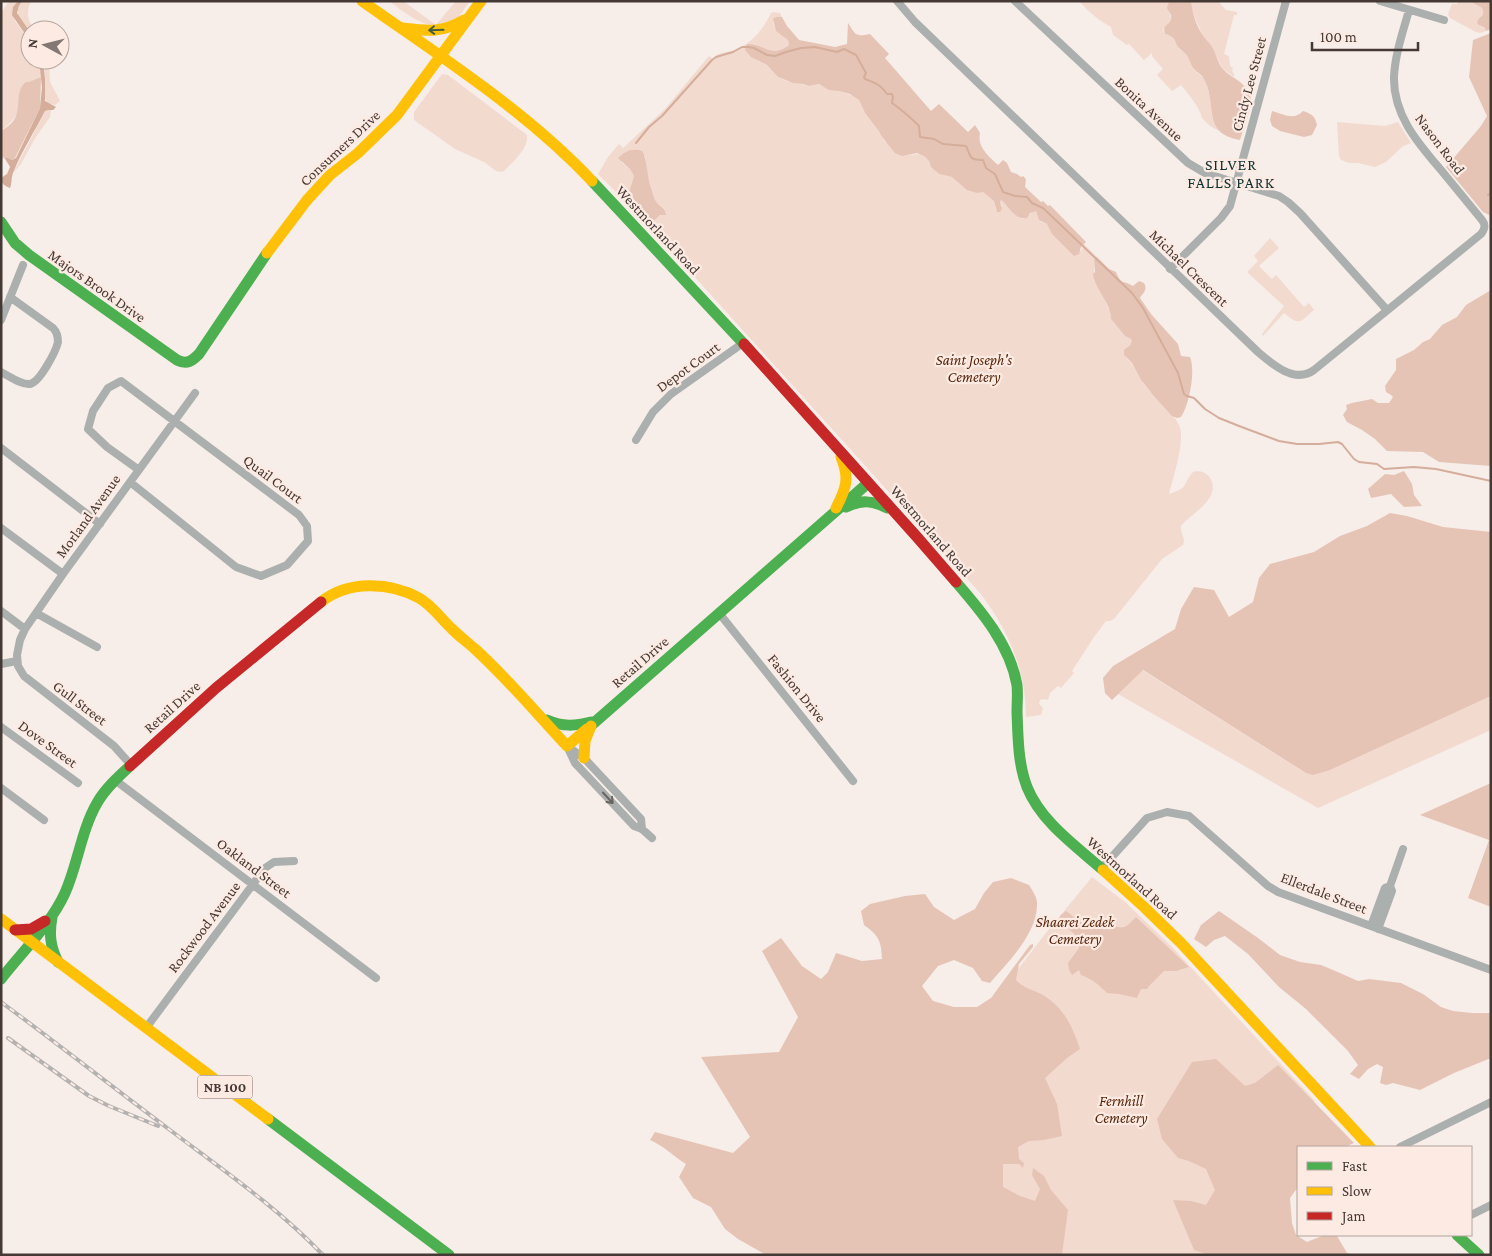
<svg xmlns="http://www.w3.org/2000/svg" width="1492" height="1256" viewBox="0 0 1492 1256" font-family="'Crimson Pro',serif">
  <style>
    .green { fill: #f2dacf; fill-rule: evenodd }
    .forest { fill: #e6c4b5 }
    .water { fill: #d5ad9b }
    .lines { fill: none; stroke-linecap: round; stroke-linejoin: round }
    .stream { stroke: #d5ad9b; stroke-width: 2 }
    .street { stroke: #abb0ae; stroke-width: 8 }
    .fast { stroke: #4caf50; stroke-width: 11 }
    .slow { stroke: #ffc107; stroke-width: 11 }
    .jam { stroke: #c62828; stroke-width: 11 }
    .rail-casing { stroke: #b4b2b1; stroke-width: 4 }
    .rail { stroke: #fdebe3; stroke-width: 2; stroke-dasharray: 5.5; stroke-linecap: butt }
    .oneway { stroke: #465c3c }
    .oneway2 { stroke: #68635f }
    .labels { text-anchor: middle; dominant-baseline: central; stroke-width: 4.5; stroke-linejoin: round; paint-order: stroke }
    .shield { fill: #fdebe3; stroke: #7c6e68; stroke-width: 1 }
    .shield-label { font-size: 14px; font-weight: bold; fill: #443934 }
    .street-label { font-size: 15px; fill: #443934; stroke: #fdebe3 }
    .park-label { font-size: 15px; font-style: italic; fill: #58260b; stroke: #fdebe3 }
    .neighbourhood-label { font-size: 16px; letter-spacing: 1px; fill: #0f3333; stroke: #fdebe3 }
  </style>
  <rect width="100%" height="100%" fill="#f7ede9"/>
  <path class="green" d="M9,1H18L13,7L15,21L30,41V60H39L41,78C30,78 25,88 19,95C21,114 14,120 1,131V13Z
    M22,1H31C26,13 27,20 35,30H30V32C20,21 13,14 22,1Z
    M389,1H403L436,25L456,1H470C465,7 459,19 452,22C429,34 407,14 389,1Z
    M1079,1H1169L1168,4L1171,20L1163,30L1165,34L1172,35L1175,38L1179,49L1186,54L1190,59L1193,69L1205,79L1210,97L1212,115L1219,131L1210,126L1202,118C1199,106 1189,95 1181,85L1172,91L1157,75L1163,69L1152,56V53L1144,60L1129,44L1127,45L1113,35L1111,27C1099,21 1088,11 1079,1Z
    M1191,1H1218L1226,10L1237,12V15H1234L1224,54L1229,56L1230,66L1233,68L1232,71L1234,74V77L1223,69L1211,46L1203,36L1191,9Z
    M1458,1H1470L1482,8C1485,15 1482,14 1478,20L1481,27L1485,28L1486,31L1480,33L1476,32L1450,18L1448,14L1452,4H1457Z
    M774,12L780,13L782,17H776L773,22L776,31L788,39L789,45C775,55 767,50 754,44L758,61L767,65L778,77L786,81L810,86L818,84L854,96L859,100L865,113L878,130L884,141L890,145L895,152L908,155L921,154L924,156L929,161L930,165L939,174L952,177L983,192L994,201L996,210L1002,206L1000,202L1001,200L1016,215L1023,219L1033,211H1036L1041,222L1047,224L1049,227L1053,234L1081,251L1084,244L1097,257L1094,260V280L1106,301L1108,308L1111,312V319L1125,336L1131,339C1132,343 1131,345 1127,347L1126,358C1136,366 1138,377 1146,387C1157,400 1171,410 1179,425C1186,438 1173,479 1169,494C1190,487 1181,486 1193,472C1208,468 1218,484 1210,497C1202,510 1189,516 1181,526C1180,534 1186,537 1183,545L1162,559L1114,619L1110,621H1106L1094,637L1072,671L1074,673L1061,688L1058,686L1050,693L1048,700L1043,699L1040,700L1039,704L1043,708L1041,715L1026,717C1026,670 1009,631 980,593L638,214L598,174L608,157L619,144L623,148L665,109L709,56L713,59C718,52 724,53 731,51C750,46 763,30 771,13ZM645,156C647,169 648,186 654,199C657,204 662,205 665,210L655,220C642,220 636,201 629,192L634,176L630,169L621,162Z
    M45,60H49L50,82L60,101L55,105L47,103L45,98Z
    M442,74L448,75L527,135C529,148 513,162 504,171L501,172L496,171L484,162L455,149L414,120V112Z
    M46,110H51L50,117L34,140L21,164L13,173Z
    M1337,122L1385,126L1398,122L1411,143L1403,146L1386,162L1375,167L1358,163H1349L1341,160L1339,156Z
    M1270,238L1279,248L1259,266L1272,279L1276,275L1304,307L1309,303L1314,310C1299,323 1300,326 1284,313L1263,336L1262,334L1284,306L1247,272L1258,261L1254,256Z
    M1142,670L1306,773L1330,770L1491,696V730L1318,808L1118,694Z
    M1092,877L1125,902L1171,946L1315,1101L1247,1229L1298,1255H823L1012,977L1046,933Z"/>
  <path class="forest" d="M1169,1H1191C1192,12 1196,25 1202,34C1205,39 1209,42 1212,47C1216,53 1217,61 1222,68C1231,79 1247,81 1251,98C1252,108 1243,129 1240,140C1201,133 1218,105 1204,79C1202,74 1196,72 1193,68C1191,65 1190,61 1188,57C1186,53 1183,52 1180,49C1173,42 1178,37 1165,34C1161,23 1173,26 1171,15C1170,13 1168,10 1167,8Z
    M1470,1H1491V29L1486,31L1485,28L1479,25L1477,23C1479,14 1486,18 1482,8Z
    M776,17H782L787,26L799,40L835,47L847,44L848,23C856,35 855,37 870,34L889,54L885,58L931,111L939,104L968,132L975,125L980,133C977,147 988,156 998,165L1003,160L1007,163L1011,172L1017,174L1021,177L1023,176L1026,179L1025,187L1041,202L1043,201L1048,206L1050,205L1086,242L1081,247L1079,254L1074,256L1052,234L1047,224L1039,220L1036,211L1030,213L1027,218C1014,220 1009,206 1001,200L1000,202L1002,209L1000,212H997L994,201L983,192L977,193L967,190L952,177L939,174L931,167L929,161L924,156L917,153L902,156L895,153L882,137L878,130L865,113L859,100L850,94L839,91L829,90L819,84L809,86L803,84L793,83L778,77L767,65L751,57L745,50L747,44C764,43 770,59 789,45L788,40L776,31L773,19Z
    M1491,33V216L1483,212L1446,167L1481,126L1487,116L1469,77L1473,40Z
    M38,78H41L40,108L15,158L12,160L8,158L4,157L1,160V131C6,128 10,125 14,120C22,108 14,91 26,82H29Z
    M1272,111C1283,114 1294,121 1303,111C1312,114 1315,116 1317,125L1312,135L1304,137L1280,131L1272,126L1270,120Z
    M630,150C634,150 638,149 642,151C646,155 648,178 650,185C652,190 653,196 655,200C659,207 665,206 666,215H660L655,220L647,219L629,192L634,176L630,169L618,158L624,153Z
    M1097,257L1109,269L1116,272C1121,285 1123,280 1133,286L1139,281L1144,283C1148,290 1143,293 1140,298L1151,314L1178,344L1181,356L1190,357C1196,371 1189,405 1181,417L1177,418L1172,416L1153,395L1141,380L1132,363L1124,355V350C1128,346 1133,345 1131,339L1125,336L1111,319C1111,302 1095,290 1093,274L1095,272L1094,260Z
    M1491,290V466L1439,462L1423,452L1387,451L1375,439L1362,430L1347,422L1343,415L1347,409L1346,405L1352,403L1372,399L1378,403H1389L1393,397L1391,395L1386,392L1385,386L1396,370V359L1414,350L1423,342L1430,339L1442,325L1457,317L1466,305Z
    M1404,471L1412,484L1414,495L1422,506L1404,507L1391,494L1371,498L1368,489L1385,474L1394,475Z
    M1390,513L1407,516L1443,527L1491,532V696L1330,770L1313,775L1306,773L1143,670L1112,700L1105,693L1103,678L1113,666L1175,629L1181,609L1194,587L1214,590L1229,617L1253,602L1259,578L1270,564L1314,552L1340,536L1367,526Z
    M1491,783V907L1468,898L1489,840L1420,815Z
    M1011,878L1029,885C1032,890 1037,897 1037,903C1038,933 1008,962 990,983L982,981L973,968L954,960L938,966L922,986L933,1001L954,1007H977L991,998L1030,945L1033,944V947L1019,964L1016,980C1023,988 1034,990 1043,995C1065,1009 1072,1026 1080,1049L1067,1058L1045,1078L1057,1104L1062,1136L1044,1140L1029,1141L1018,1147L1019,1159L1024,1163L1023,1168L1019,1164H1003V1187L1020,1196L1035,1201L1040,1189L1032,1175L1033,1168L1044,1176L1051,1190L1068,1210L1062,1255H766L738,1239L725,1229L711,1207L693,1198L679,1177L686,1164C673,1156 664,1146 650,1140L655,1132L733,1153L750,1137L701,1057L779,1052L798,1017L762,951L781,938L802,966L821,979L828,972L836,953L862,961L882,959C881,940 879,936 864,925L861,911L870,904L905,896L925,894L934,907L954,920L975,909L984,893L993,882Z
    M1066,911C1074,917 1082,925 1093,926C1097,926 1101,925 1105,925C1122,925 1121,934 1136,917L1189,967L1176,971H1164L1150,985L1147,989H1141L1137,998L1119,994L1107,993C1099,985 1092,979 1081,975L1079,970L1072,975L1069,970L1068,963L1079,948L1080,938C1072,933 1067,926 1059,922L1060,916Z
    M1219,911L1258,938L1280,955L1300,962L1321,965L1340,973L1358,981L1369,979L1401,983L1423,994L1441,1007L1453,1011L1472,1013H1491V1058L1454,1073L1420,1090L1393,1083L1386,1085L1380,1083L1383,1067L1377,1064L1368,1069L1359,1079L1350,1074L1358,1065L1348,1051L1306,1009L1279,987L1248,954L1225,936L1214,940L1206,947L1194,939L1201,925Z
    M1216,1059L1245,1086L1255,1083L1278,1065L1354,1143L1345,1147H1298V1187L1290,1198L1292,1223L1296,1235L1307,1242L1322,1236H1337L1347,1253L1352,1255H1209L1194,1250L1173,1200L1191,1201L1206,1205L1215,1190L1206,1169L1189,1161L1178,1158L1162,1139L1157,1119L1192,1062Z"/>
  <path class="water" d="M18,1H22L19,6L17,13L30,32V41L12,15L13,7Z
    M39,60H45L44,69L45,79V101L56,107L53,110H48L45,111C35,131 21,152 13,173C11,178 12,184 10,188C5,186 1,184 1,178L7,174L10,167L4,157L8,158L12,160L16,158L40,108L42,87Z"/>
  <g class="lines">
    <path class="stream" d="M636,143L649,127L662,116L712,60L716,57L733,52L742,47H748L754,48L767,55L775,56L786,52L801,48L815,47L837,52L844,49L856,55L866,73L864,77L865,79C877,84 880,84 887,94H892L893,97L892,103C902,110 911,118 919,126L920,137L934,139L943,144L966,146C971,156 968,160 983,160L986,168L995,174L1003,192L1015,196L1027,197L1032,203L1043,208L1132,293L1143,308L1178,373L1184,394L1187,396L1194,398L1205,409L1219,418L1239,426L1279,441L1297,444H1319L1338,442L1342,444L1354,459L1359,462L1377,464L1384,469L1414,467L1436,469L1491,481
      M1488,195L1491,193"/>
    <path class="street" d="M897,1L915,22L1258,352C1273,365 1295,384 1314,370L1481,234C1485,229 1486,225 1482,220C1469,204 1455,187 1441,170C1418,143 1393,115 1394,77C1395,54 1403,32 1409,10
      M1015,1L1188,163L1205,173L1279,196L1288,202L1300,213L1387,310
      M1380,1L1444,20
      M1170,269L1221,218L1230,206L1286,1
      M1,320L23,265
      M1,372C9,376 21,385 30,384C40,382 56,351 58,342C58,337 57,332 53,328L10,297
      M636,440L653,412L671,394L743,343
      M1,448L100,524
      M130,482L236,567L261,576L287,565L308,541L307,526L299,515L121,381L108,388L93,411L88,429L107,447L139,470
      M1,528L63,574
      M1,611L25,629
      M36,613L97,647
      M719,613L853,781
      M1,664L17,661
      M1,727L78,783
      M567,746L575,763L634,826L642,829L652,838
      M567,746L584,758L641,819L642,829
      M131,765L114,746L24,676L18,666L17,655L20,640L25,629L63,574L195,393
      M115,780L376,978
      M1,788L44,820
      M1101,869L1147,818L1167,812L1189,816L1268,886L1278,892L1491,970
      M1371,926L1385,888L1390,886
      M1378,929L1392,891L1390,886L1403,849
      M146,1028L265,868L274,862L294,861
      M1400,1147L1491,1102
      M1471,1215L1491,1205"/>
    <path class="fast" d="M592,181L744,344
      M1,222L15,243L29,255L177,360C187,365 192,361 199,354L267,253
      M846,507C861,500 872,500 887,508
      M956,582C982,612 1010,645 1017,685C1018,694 1017,703 1017,712C1018,737 1018,764 1027,787C1041,822 1076,846 1103,870
      M547,720C563,727 575,726 591,722
      M587,729L868,483
      M52,917C49,934 50,946 58,962
      M1,979C22,952 51,924 65,893C78,864 81,831 97,803C105,789 118,777 130,766
      M268,1119L449,1255
      M1457,1235L1479,1255"/>
    <path class="slow" d="M362,1C441,57 525,110 592,181
      M403,28C428,31 442,33 464,20
      M267,253L307,200L330,175L358,153L397,115L481,1
      M836,508C846,489 850,478 841,457
      M321,602C348,580 390,582 419,598C432,605 441,619 452,629C459,636 467,642 475,649C508,679 537,714 567,746L587,729
      M584,758L585,741L591,726
      M1103,870L1144,907L1181,943L1370,1147
      M1,919L268,1119"/>
    <path class="jam" d="M744,344L917,537L956,582
      M130,766L216,688L321,602
      M15,930L31,929L45,921"/>
    <g class="rail-casing">
      <path id="rail" d="M1,1002C58,1044 114,1088 170,1130C223,1170 278,1208 323,1255
        M8,1038L89,1096L109,1106L158,1126"/>
    </g>
    <use href="#rail" class="rail"/>
  </g>
  <defs><path id="oneway-shaft" d="M-6 0H5M1.5-3L5.5 0L1.5 3" fill="none" stroke-width="1.6" stroke-linecap="round" stroke-linejoin="round" transform="scale(1.25)"/></defs>
  <use class="oneway" href="#oneway-shaft" transform="translate(436 30) rotate(178)"/>
  <use class="oneway2" href="#oneway-shaft" transform="translate(608 798) rotate(47)"/>
  <g class="labels">
    <rect class="shield" x="197.5" y="1075.5" width="55" height="23" rx="4"/>
    <g class="shield-label">
      <text x="225" y="1087">NB 100</text>
    </g>
    <g class="street-label">
      <text transform="translate(1249 84) rotate(-75)">Cindy Lee Street</text>
      <text transform="translate(1149 109) rotate(43)">Bonita Avenue</text>
      <text transform="translate(1440 144) rotate(53)">Nason Road</text>
      <text transform="translate(340 148) rotate(-43)">Consumers Drive</text>
      <text transform="translate(658 230) rotate(47)">Westmorland Road</text>
      <text transform="translate(1189 268) rotate(44)">Michael Crescent</text>
      <text transform="translate(97 286) rotate(35)">Majors Brook Drive</text>
      <text transform="translate(688 367) rotate(-36)">Depot Court</text>
      <text transform="translate(273 479) rotate(37)">Quail Court</text>
      <text transform="translate(88 516) rotate(-54)">Morland Avenue</text>
      <text transform="translate(931 531) rotate(49)">Westmorland Road</text>
      <text transform="translate(640 662) rotate(-41)">Retail Drive</text>
      <text transform="translate(797 688) rotate(51)">Fashion Drive</text>
      <text transform="translate(80 703) rotate(37)">Gull Street</text>
      <text transform="translate(172 707) rotate(-42)">Retail Drive</text>
      <text transform="translate(48 744) rotate(36)">Dove Street</text>
      <text transform="translate(254 868) rotate(37)">Oakland Street</text>
      <text transform="translate(1132 878) rotate(42)">Westmorland Road</text>
      <text transform="translate(1324 893) rotate(21)">Ellerdale Street</text>
      <text transform="translate(204 927) rotate(-53)">Rockwood Avenue</text>
    </g>
    <g class="park-label">
      <text x="974" y="360">Saint Joseph's<tspan x="974" dy="17">Cemetery</tspan></text>
      <text x="1075" y="922">Shaarei Zedek<tspan x="1075" dy="17">Cemetery</tspan></text>
      <text x="1121" y="1101">Fernhill<tspan x="1121" dy="17">Cemetery</tspan></text>
    </g>
    <g class="neighbourhood-label">
      <text x="1231" y="164">SILVER<tspan x="1231" dy="18">FALLS PARK</tspan></text>
    </g>
  </g>
  <rect width="1492" height="1256" fill="none" stroke="#443934" stroke-width="5"/>
  <rect x="1297" y="1146" width="175" height="90" fill="#fdebe3" stroke="#b3a49d"/>
  <rect x="1307" y="1162" width="25" height="8" fill="#4caf50" stroke="#b3a49d"/>
  <text x="1342" y="1171" font-size="15" fill="#443934">Fast</text>
  <rect x="1307" y="1187" width="25" height="8" fill="#ffc107" stroke="#b3a49d"/>
  <text x="1342" y="1196" font-size="15" fill="#443934">Slow</text>
  <rect x="1307" y="1212" width="25" height="8" fill="#c62828" stroke="#b3a49d"/>
  <text x="1342" y="1221" font-size="15" fill="#443934">Jam</text>
  <g transform="translate(45 45) rotate(277)"><circle r="24" fill="#fdebe3" stroke="#b3a49d"/>
  <path d="M0-4L9 19L0 12L-9 19Z" fill="#837873"/>
  <text y="-8" font-size="14" font-weight="bold" text-anchor="middle" fill="#443934">N</text>
  </g>
  <path d="M1312 42v8h106v-8" fill="none" stroke="#443934" stroke-width="2.5"/>
  <text x="1320" y="42" font-size="15" fill="#443934" stroke="#fdebe3" stroke-width="4" paint-order="stroke">100 m</text>
</svg>
